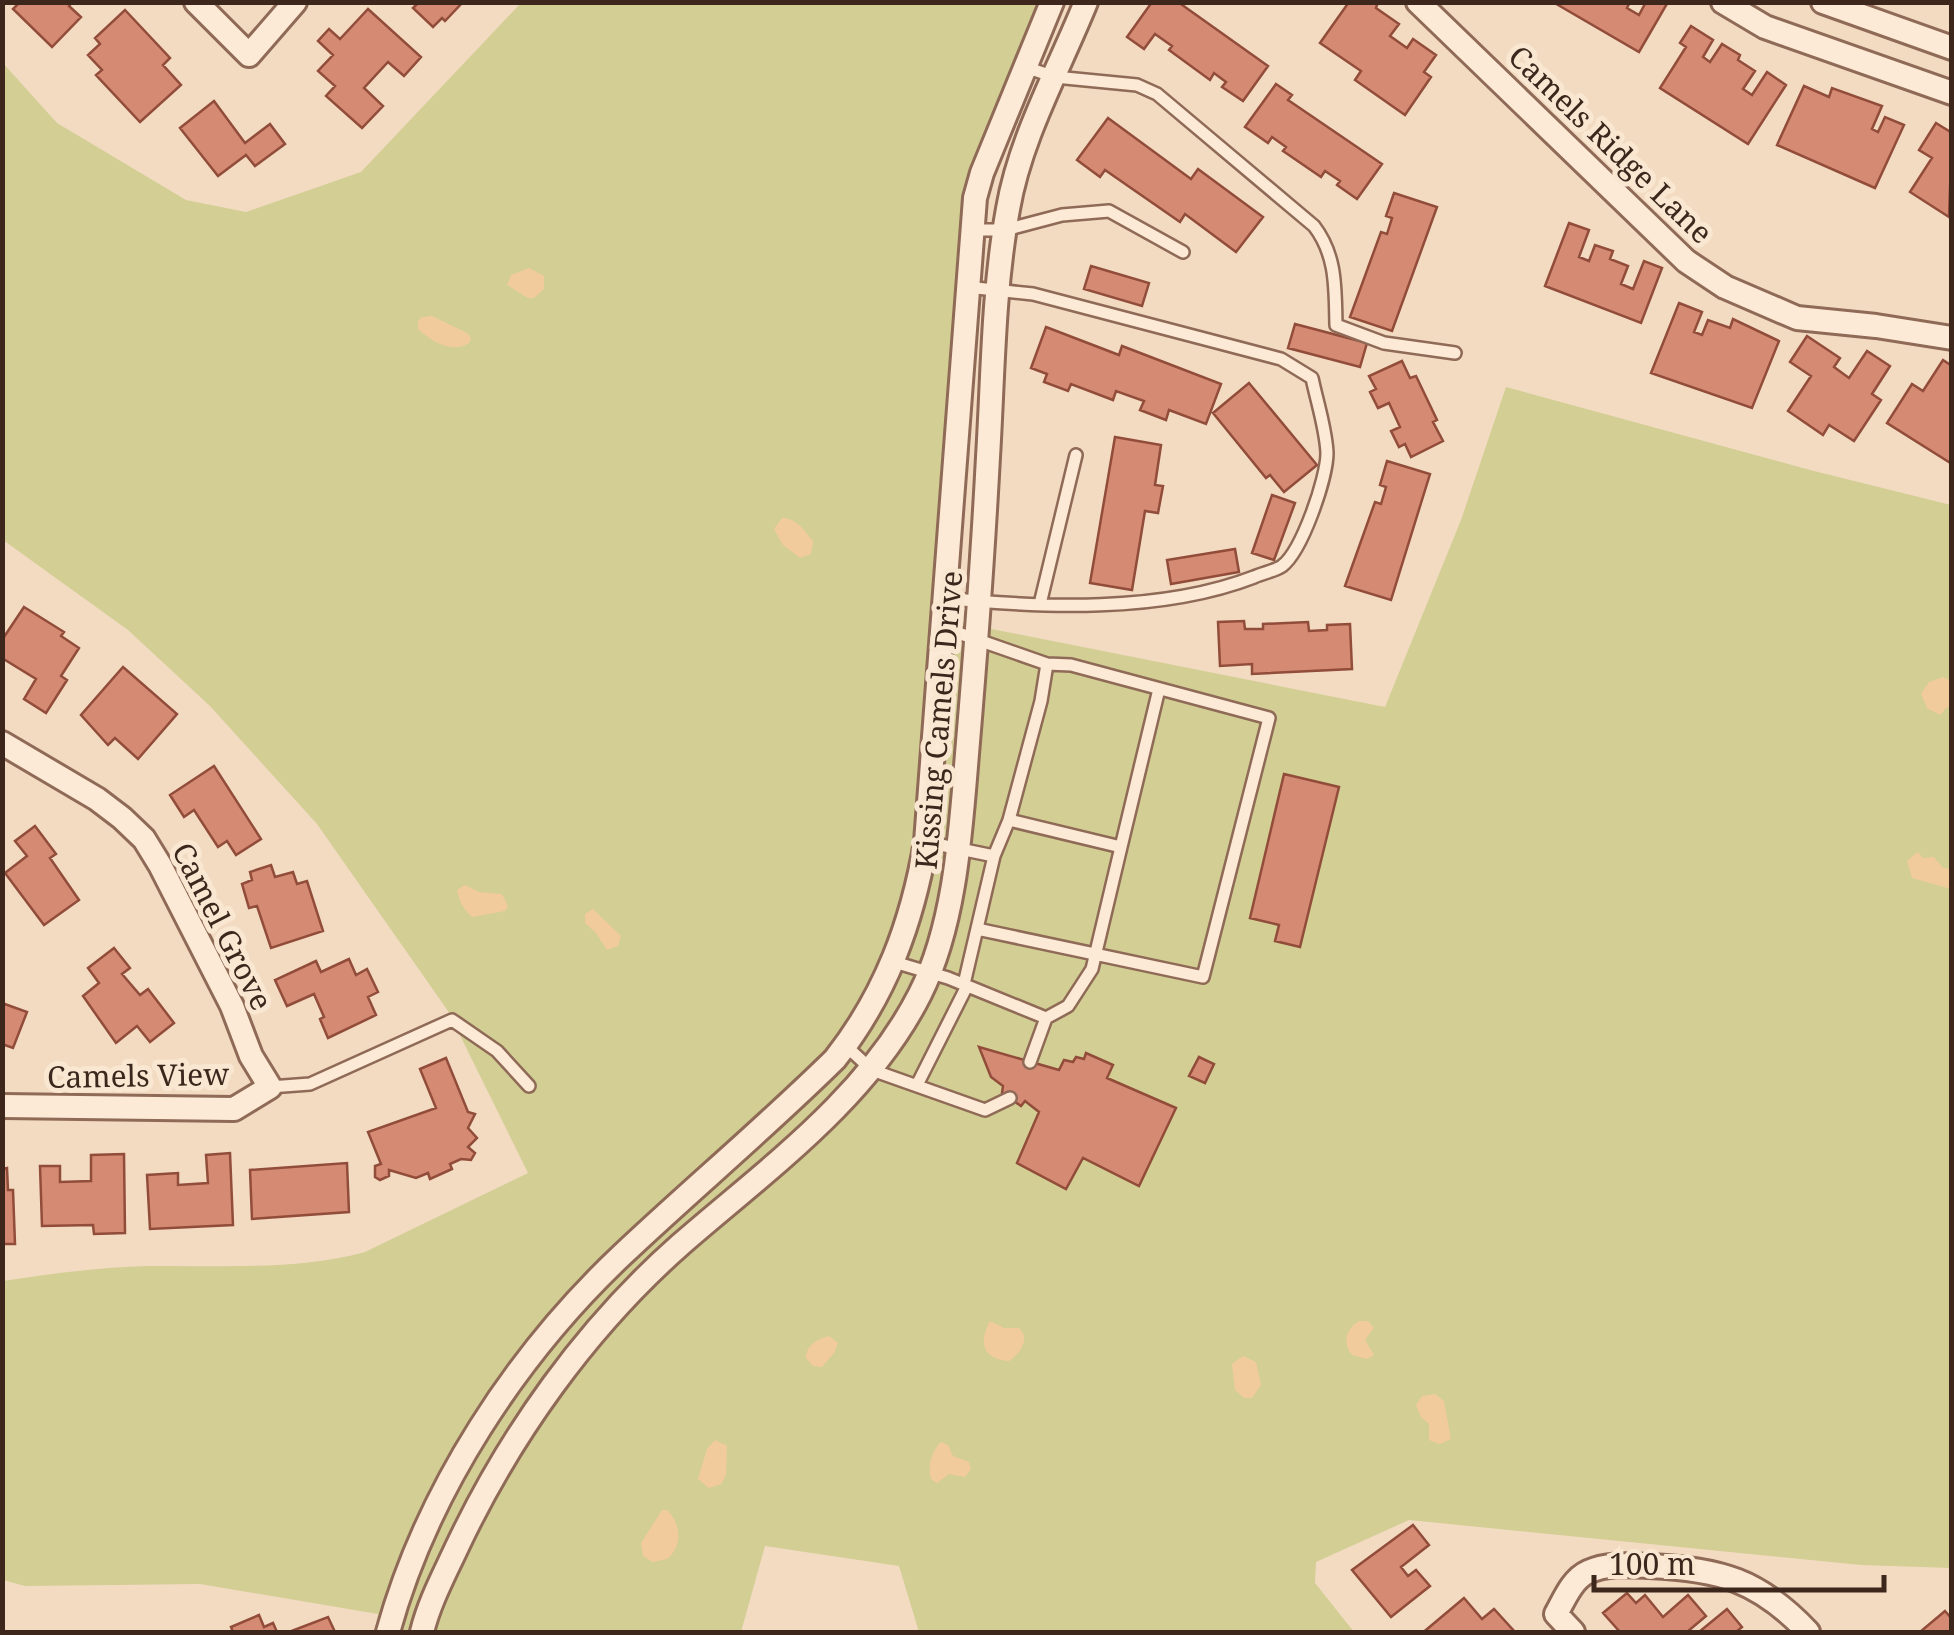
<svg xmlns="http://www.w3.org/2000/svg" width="1954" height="1635" viewBox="0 0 1954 1635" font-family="'Noto Serif',serif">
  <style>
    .green { fill: #d2ce94 }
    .sand { fill: #f2cb9c }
    .building { fill: #d58a73; stroke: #914c3a; stroke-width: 2.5 }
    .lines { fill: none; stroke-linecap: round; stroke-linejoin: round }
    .lane-casing { stroke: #8f6a57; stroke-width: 16 }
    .street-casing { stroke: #8f6a57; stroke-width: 28 }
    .lane { stroke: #fcead6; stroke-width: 11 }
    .street { stroke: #fcead6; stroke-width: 22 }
    .labels { text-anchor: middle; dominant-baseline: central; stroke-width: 10; stroke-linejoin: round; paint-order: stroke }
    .street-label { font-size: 30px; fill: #3d261c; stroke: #f9e7d2 }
  </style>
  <rect width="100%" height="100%" fill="#f3dbc2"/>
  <path class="green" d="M521,3H1044L971,182L936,618L1385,707L1461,520L1506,387L1814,471L1951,505V1568L1861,1565L1409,1520L1316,1562L1315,1583L1354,1632H919L899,1566L765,1546L741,1632H375L378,1614L200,1584L25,1586L3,1580V1281C50,1274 101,1267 149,1266C221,1265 295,1271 365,1252L528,1173L448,1011L317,824L210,706L128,630L3,540L2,62L57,123L186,200L246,212L361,172Z"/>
  <path class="sand" d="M529,268L544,276V289L534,298H528L507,285L511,275Z
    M432,316L467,333L471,338L469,343C451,354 431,341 418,329V321L422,317Z
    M782,518C796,518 805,531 813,541L811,554L800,558L783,545L774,529Z
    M1943,677L1951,681V709L1947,707L1940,715L1927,708L1921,694L1929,682Z
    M1918,852L1923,858L1934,857L1943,868L1951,869V889L1912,878L1907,861Z
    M465,885L479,892L502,894L508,906L505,911L472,917C463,909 460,902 457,890Z
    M593,909L621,936L618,946L607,950L596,933L585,923V914Z
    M990,1321L1004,1328H1019C1031,1338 1020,1354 1009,1361C983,1359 978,1343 990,1321Z
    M1359,1321H1368L1374,1328L1365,1340L1374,1355L1367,1359L1352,1355C1342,1342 1346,1329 1359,1321Z
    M829,1336L838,1343L834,1353L822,1367L813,1366L806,1358C806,1345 818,1339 829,1336Z
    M1243,1356L1256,1362L1261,1385L1252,1398H1244L1235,1390L1232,1364Z
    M1435,1394L1444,1401L1450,1434L1451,1439L1440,1444L1429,1440V1424L1421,1417L1416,1405L1422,1396Z
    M715,1440L727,1446L726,1475L721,1484L709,1488L698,1479L707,1449Z
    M941,1442L948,1445L953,1456L969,1462L971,1469L965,1477L949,1474L937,1483L931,1479C927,1467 932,1450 941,1442Z
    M662,1510H667C681,1523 683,1546 667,1559L653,1562L643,1556L641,1543Z"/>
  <path class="building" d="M15,2H72L69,6L81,17L52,47L13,9L17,5Z
    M419,2H463L445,21L442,18L433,27L413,8Z
    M1152,2H1178L1268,66L1243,101L1222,87L1226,82L1214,73L1210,80L1169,50L1172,46L1155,34L1144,49L1127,37Z
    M1349,2H1378L1376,8L1399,24L1390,36L1407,48L1413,39L1436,55L1424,72L1431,77L1405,115L1355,80L1361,71L1320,43Z
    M1553,2H1630L1627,8L1639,15L1646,2H1668L1639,52Z
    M368,9L421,57L404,76L388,62L364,88L383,106L362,128L326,96L335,86L318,71L333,55L318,41L329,29L340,39Z
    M125,10L170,58L163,65L181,85L140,122L96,75L102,70L88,55L100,44L95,38Z
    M1691,26L1713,40L1703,57L1710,62L1722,44L1740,55L1738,60L1755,71L1743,89L1752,95L1767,72L1786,85L1748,144L1660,88L1686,47L1680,43Z
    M1276,84L1292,95L1288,100L1382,164L1357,199L1337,185L1340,181L1325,171L1321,177L1283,151L1286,147L1272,137L1268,143L1245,127Z
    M1804,86L1829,97L1832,88L1882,106L1872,129L1878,132L1885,117L1904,125L1875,188L1777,145Z
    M214,101L245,143L270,124L285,144L255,166L246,155L218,176L180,128Z
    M1108,118L1191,179L1198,169L1263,217L1236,252L1185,214L1180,222L1105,170L1100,177L1077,160Z
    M1936,123L1952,133L1949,217L1910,192L1932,158L1919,150Z
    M1394,193L1437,207L1392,331L1350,317L1381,232L1387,234L1392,218L1386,216Z
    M1569,223L1589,230L1579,257L1589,261L1595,245L1613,251L1610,259L1628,266L1621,284L1633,289L1644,261L1662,268L1641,323L1545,286Z
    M1091,266L1149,283L1142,306L1084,289Z
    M1679,303L1702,312L1694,332L1702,335L1708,320L1730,328L1733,319L1779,341L1752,408L1651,373Z
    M1295,324L1367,343L1360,367L1288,348Z
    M1046,327L1119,355L1122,346L1221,384L1206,424L1169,410L1166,420L1140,410L1144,401L1116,391L1113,400L1071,384L1068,391L1044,382L1047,374L1031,368Z
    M1807,336L1840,358L1834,367L1849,378L1867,351L1890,366L1872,394L1881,400L1854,441L1829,425L1823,435L1788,411L1811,376L1790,362Z
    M1943,360L1952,366V464L1887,423L1912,384L1923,391Z
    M1402,361L1410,378L1416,376L1437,420L1433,422L1443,441L1411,457L1405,444L1399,447L1391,431L1400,427L1389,403L1378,408L1370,392L1376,389L1369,376Z
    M1249,383L1317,465L1284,492L1270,475L1266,478L1213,413Z
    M1115,437L1161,445L1155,485L1163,486L1158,513L1145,511L1132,590L1090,583Z
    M1387,461L1430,474L1391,600L1345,586L1375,502L1381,504L1386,487L1380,485Z
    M1272,495L1295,503L1274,560L1252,553Z
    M1235,549L1239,572L1171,584L1167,560Z
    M24,607L64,632L61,636L79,648L61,676L67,680L46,713L24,699L36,679L2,658V640Z
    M1244,621L1245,629H1263V624L1308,622L1309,631L1327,630V625L1350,624L1352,669L1252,674V664L1220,666L1218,622Z
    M123,667L177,714L138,759L115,738L108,745L81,715Z
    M214,766L261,839L236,855L227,841L218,847L194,810L184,817L170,795Z
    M1284,774L1339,787L1300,947L1275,941L1279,925L1250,918Z
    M35,826L56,854L50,858L79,900L44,925L5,873L27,856L15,841Z
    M271,865L275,877L293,872L297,884L307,881L323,931L271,948L257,906L249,908L242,884L252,880L250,872Z
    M114,948L130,968L122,974L140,995L148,989L174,1023L150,1042L137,1026L116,1043L83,996L99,983L88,968Z
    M349,959L356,975L367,969L378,992L368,997L376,1015L328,1038L320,1019L324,1017L314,994L287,1006L275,980L316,961L321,972Z
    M2,1003L27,1012L13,1048L2,1044Z
    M979,1047L1059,1070L1064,1060L1073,1062L1076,1057L1084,1059L1086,1053L1113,1065L1107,1078L1176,1108L1139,1186L1083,1158L1066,1189L1017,1163L1039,1112L1025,1101L1021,1106L1002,1093L1003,1086L991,1077Z
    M1199,1057L1214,1064L1205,1083L1189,1076Z
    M446,1058L468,1112L475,1114L468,1128L477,1138L468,1147L475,1153L471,1160L461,1159L450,1164L452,1169L430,1179L428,1173L416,1178L389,1170V1176L380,1180L375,1177V1166L381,1164L368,1132L436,1108L420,1069Z
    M230,1153L233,1225L150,1229L147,1175L178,1173V1185L208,1183L206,1155Z
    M124,1154L125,1233L94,1234L93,1225L42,1226L40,1166H60V1182L91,1181V1155Z
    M347,1163L349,1212L252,1219L250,1170Z
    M7,1168L8,1190H13L15,1244H2V1169Z
    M1413,1525L1429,1545L1401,1567L1408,1576L1416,1570L1430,1586L1391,1617L1352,1570Z
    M1627,1593L1636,1603L1645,1595L1663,1617L1688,1595L1706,1616L1687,1632H1620L1603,1613Z
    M1464,1598L1482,1619L1494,1609L1515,1632H1429L1426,1630Z
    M1727,1609L1742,1627L1736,1632H1699Z
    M1945,1611L1952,1619V1632H1920Z
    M259,1615L264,1627L273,1623L277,1632H233L231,1627Z
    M328,1617L335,1632H289Z"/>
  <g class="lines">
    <g class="lane-casing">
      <path id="lane" d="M1025,67L1055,77L1137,85L1157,94L1314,226C1337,256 1335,289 1336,325L1384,343L1455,353
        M972,230H1005L1062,215L1109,211L1183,252
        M943,598C1041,608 1161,613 1254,577C1262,573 1275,571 1282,566C1302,551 1327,478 1327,453C1326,429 1317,402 1312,378L1281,359L1033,294L967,287
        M1040,604L1076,455
        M941,627L1047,664L1041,701L1009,820
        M926,842L994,856L1009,820L1121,847L1092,969L1068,1006L1046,1018L1030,1062
        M1121,847L1159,689
        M977,929L1203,977L1269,718L1071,665L1047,664
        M894,962L948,978L1046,1018
        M964,984L994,856
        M846,1046L872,1070L985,1110L1010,1098
        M917,1085L967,986
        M270,1087L310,1084L452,1020L497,1051L529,1086"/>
    </g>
    <g class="street-casing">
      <path id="street" d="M196,2L249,55L295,2
        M1418,2L1686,261L1725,287L1797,318L1876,326L1952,338
        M1723,2L1765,27L1952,93
        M1823,2L1952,48
        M2,743L97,799L122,818L144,839L160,865L232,1006L251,1056L270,1087L234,1109L2,1106
        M388,1632C427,1491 516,1355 622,1255C692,1189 766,1127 835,1059C886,994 912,923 926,842L975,198L982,173L1052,2
        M422,1632C429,1603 444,1575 457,1547C510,1435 586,1328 680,1245C766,1170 867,1099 920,994C957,921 961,823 968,742C976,647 983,552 988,457C993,375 993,291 1008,209C1020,138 1059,69 1086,2
        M1573,1632L1556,1614C1564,1600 1572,1579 1588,1572C1607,1563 1629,1565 1649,1566C1720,1569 1759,1580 1808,1632"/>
    </g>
    <use href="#lane" class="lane"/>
    <use href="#street" class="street"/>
  </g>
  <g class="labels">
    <g class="street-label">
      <text transform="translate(1611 144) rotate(44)">Camels Ridge Lane</text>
      <text transform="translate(938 720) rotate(-85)">Kissing Camels Drive</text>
      <text transform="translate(223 926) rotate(63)">Camel Grove</text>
      <text transform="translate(138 1075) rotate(-1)">Camels View</text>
    </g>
  </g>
  <rect width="1954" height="1635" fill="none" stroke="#3d261c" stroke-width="10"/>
  <path d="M1594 1575v15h290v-15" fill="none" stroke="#3d261c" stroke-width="5"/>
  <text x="1609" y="1575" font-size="30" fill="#3d261c" stroke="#f9e7d2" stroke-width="8" paint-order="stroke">100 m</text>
</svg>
